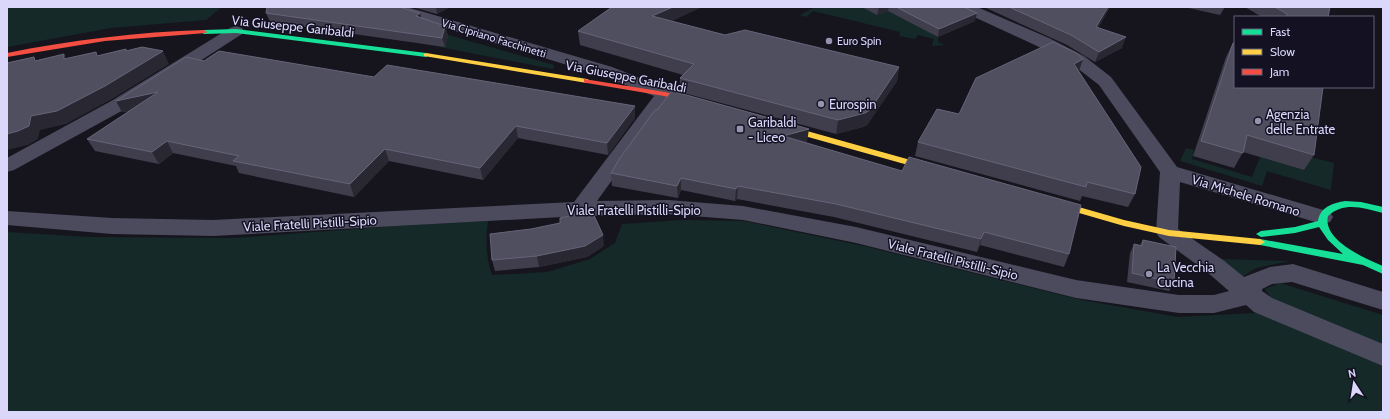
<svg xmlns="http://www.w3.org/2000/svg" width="1390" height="419" viewBox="0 0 1390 419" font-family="Cabin,sans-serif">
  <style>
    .green { fill: #152928 }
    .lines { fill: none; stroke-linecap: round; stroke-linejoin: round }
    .street { fill: #4c4b5e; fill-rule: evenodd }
    .fast { fill: #16e098; fill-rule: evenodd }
    .slow { fill: #ffcf43; fill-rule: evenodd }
    .jam { fill: #f24e42; fill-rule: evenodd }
    .wall { fill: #403e4d }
    .shaded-wall { fill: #282732 }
    .building { fill: #504f60; stroke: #666478 }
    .poi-dot { fill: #9593ad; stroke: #131122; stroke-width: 1.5 }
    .labels { text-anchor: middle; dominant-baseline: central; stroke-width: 3; stroke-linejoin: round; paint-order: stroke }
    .far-street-label { font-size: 11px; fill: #dad7fa; stroke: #131122 }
    .far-poi-label { font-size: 11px; fill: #dad7fa; stroke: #131122; text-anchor: start }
    .street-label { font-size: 13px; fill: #dad7fa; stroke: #131122 }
    .poi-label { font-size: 13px; fill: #dad7fa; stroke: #131122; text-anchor: start }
  </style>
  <rect width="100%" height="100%" fill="#16151e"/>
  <path class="green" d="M7,7H222L206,20L111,28L7,47Z
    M815,7H902L932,34L938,37V42L945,45L932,46L934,39L918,35L915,39L899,36L900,32L813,11L806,17L800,15Z
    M434,31L554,65L553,69L419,43Z
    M1186,148L1194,150L1192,159L1252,177L1260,157L1304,170L1306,156L1334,163L1331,190L1267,171L1262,186L1180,161Z
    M682,220L744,221L868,247L1082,300L1178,317L1255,313L1276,306L1265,289L1280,283L1383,315V412H7V232L89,237L234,238L410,225L488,221C485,239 486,257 492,275L547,272L590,259L615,243L622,224Z
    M1219,259L1290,261L1256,268L1242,277Z"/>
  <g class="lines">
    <path class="street" d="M383,7H407L612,67L671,90L674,94L597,201L668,200L743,206L856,227L1076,280L1179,295H1214L1229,291L1207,272L1159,237L1156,232L1160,172L1099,85L1072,64L1037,46L959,10L956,7H977L1049,38L1084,56L1111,77L1177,167L1330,212L1333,217L1330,222L1322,224L1180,182L1178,229L1223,260L1244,277L1270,267L1293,264L1383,292V310L1292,282L1272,284L1262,289V291L1272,298L1383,344V366L1254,312L1246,305L1214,313H1179L1076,298L856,243L743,220L668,214L580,216L213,236L112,234L7,225V211L112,218L213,220L574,202L654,96L600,75L386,10Z
      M236,26L242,28L244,31L242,34L127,108L14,170L7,172V158L113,100L230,28Z"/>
    <path class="fast" d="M236,29L426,53L429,55L426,57L236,33L204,34L201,32L204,30Z
      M1345,201L1361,202L1383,207V213C1364,208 1344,201 1328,216C1322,240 1366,259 1383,266V274L1363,265L1260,245L1255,242L1260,239L1343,254L1328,240L1319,227L1295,233L1261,237L1256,234L1261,231L1295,227L1318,221C1320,207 1333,203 1345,201Z"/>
    <path class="slow" d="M426,53L587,79L591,81L587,83L424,56V54Z
      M776,124H782L939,168L940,170L936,173L933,172L776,128L775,126Z
      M1051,199L1124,220L1169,230L1260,239L1265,242L1260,245L1169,236L1124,226L1048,204L1047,202L1048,200Z"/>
    <path class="jam" d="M204,30L207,32L206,33L105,41L7,57V53C72,40 138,32 204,30Z
      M584,79L665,92L701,101L702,103L698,105L664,96L587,83H584Z"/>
  </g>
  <path class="wall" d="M412,7H450L437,14Z
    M612,7H702L671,21L725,35L899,67L897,81L867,125L863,127L836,134L680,92V78L683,75L580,45L578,31Z
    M862,7H964L975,21L938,37L888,11L877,15Z
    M984,7H1110L1098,28L1122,48L1095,62L1067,45Z
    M1184,7H1225L1220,15Z
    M1245,7H1330L1328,17H1262Z
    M266,13H420L421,18L445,26L448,36L445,47L270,22Z
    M1233,43L1314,155L1304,170L1243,152L1234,168L1193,156L1226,57Z
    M204,61L374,77L635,106V118L608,155L518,138L483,180L389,161L354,197L239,173L236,166L173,153L159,164L95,151L87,139L130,111L122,112L116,101Z
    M1078,71L1135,194L1128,207L1082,196L1080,201L915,156L918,142L959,114Z
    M805,142L1069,254L1064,267L980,245L977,252L834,217L737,199L735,201L681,190L678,198L612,186L611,173L807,142Z
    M1143,240L1174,283L1169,291L1127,282L1130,253L1134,244L1140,245Z
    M604,246L587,257L539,267L495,271L492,260Z"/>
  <path class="shaded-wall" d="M436,7H450L437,14Z
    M673,7H702L653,30L652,16Z
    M879,7H889L888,11L877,15Z
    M1108,7H1110L1092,38L1096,27Z
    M420,13L423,23L416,16Z
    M977,13L975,21L938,37L939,29Z
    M445,26L448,36L445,47L442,38Z
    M1126,37L1122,48L1095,62L1099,52Z
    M163,51L169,64L112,99L66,124L40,130L38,139L28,145L7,150V134L31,116Z
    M1083,59L1079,71L1074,64Z
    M899,67L897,81L867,125L863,127L836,134L838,120Z
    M158,92L164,103L122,112L116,101Z
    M635,106V118L608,155L607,143Z
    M516,126L518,138L483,180L480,168Z
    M809,129L807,142L782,148L783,136Z
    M167,141L173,153L159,164L152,152Z
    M385,149L389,161L354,197L350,184Z
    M681,178V190L678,198L677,186Z
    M738,186L737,199L735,201L736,189Z
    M984,232L980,245L977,252L981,239Z
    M603,235L604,246L587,257L539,267L537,256Z"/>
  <path class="building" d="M267,7H399L420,13L416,16L445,26L442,38L266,13Z
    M612,7H673L652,16L725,35L745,30L899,67L870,110L865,113L838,120L680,78L694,64L578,31Z
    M896,7H964L977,13L939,29Z
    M1009,7H1108L1096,27L1126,37L1099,52L1071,35Z
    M1275,7H1330L1328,17H1287V14Z
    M1053,42L1076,53L1083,59L1074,64L1141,167L1135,194L1087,182L1086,187L918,142L937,109L959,114L976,78Z
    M1233,43H1235V87H1323L1314,155L1247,135L1243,153L1201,141Z
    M142,47L163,51L105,86L57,111L31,116L29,126L18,131L7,134V63L34,57L35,61L64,54V59L96,52L97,56L126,49V51Z
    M219,51L374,77L387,65L635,106L607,143L516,126L480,168L385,149L350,184L233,161L239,156L167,141L152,152L87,139L158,92L116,101L186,57L204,61Z
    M672,91L809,129L783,136L902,171L909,157L1081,205L1069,254L984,232L981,239L836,204L738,186L736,189L681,178L677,186L611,173L620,158L655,110H657Z
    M592,211L603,235L585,246L537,256L492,260L490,234L531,229L560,223V218Z
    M1143,240L1176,247L1174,283L1132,273L1134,244L1142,246Z"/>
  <g class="poi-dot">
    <circle cx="829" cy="41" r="4"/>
    <circle cx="821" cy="104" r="4"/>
    <circle cx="1258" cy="121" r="4"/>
    <rect x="736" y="125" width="8" height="8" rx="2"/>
    <circle cx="1149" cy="274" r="4"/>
  </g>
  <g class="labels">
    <g class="far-street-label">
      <text transform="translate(494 38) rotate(17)">Via Cipriano Facchinetti</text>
    </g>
    <g class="far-poi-label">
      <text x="837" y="41">Euro Spin</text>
    </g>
    <g class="street-label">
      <text transform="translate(293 26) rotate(6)">Via Giuseppe Garibaldi</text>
      <text transform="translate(626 76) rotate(11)">Via Giuseppe Garibaldi</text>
      <text transform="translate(1246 195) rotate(17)">Via Michele Romano</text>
      <text x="634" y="210">Viale Fratelli Pistilli-Sipio</text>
      <text transform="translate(310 223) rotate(-3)">Viale Fratelli Pistilli-Sipio</text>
      <text transform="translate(953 259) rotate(14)">Viale Fratelli Pistilli-Sipio</text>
    </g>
    <g class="poi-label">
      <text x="829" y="104">Eurospin</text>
      <text x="1266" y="114">Agenzia<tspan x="1266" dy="15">delle Entrate</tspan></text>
      <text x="748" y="122">Garibaldi<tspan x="748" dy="15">- Liceo</tspan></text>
      <text x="1157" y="267">La Vecchia<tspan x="1157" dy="15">Cucina</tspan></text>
    </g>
  </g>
  <rect width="1390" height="419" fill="none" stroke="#dad7fa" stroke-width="16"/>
  <rect x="1234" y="16" width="140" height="72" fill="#131122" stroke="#636078"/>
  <rect x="1242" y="29" width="20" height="6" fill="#16e098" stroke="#636078"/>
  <text x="1270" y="36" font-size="12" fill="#dad7fa">Fast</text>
  <rect x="1242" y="49" width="20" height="6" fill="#ffcf43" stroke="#636078"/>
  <text x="1270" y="56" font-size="12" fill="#dad7fa">Slow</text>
  <rect x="1242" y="69" width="20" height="6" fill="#f24e42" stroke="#636078"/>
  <text x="1270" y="76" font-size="12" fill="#dad7fa">Jam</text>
  <g transform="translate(1354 383) rotate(348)" stroke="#131122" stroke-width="3" paint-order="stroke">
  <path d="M0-3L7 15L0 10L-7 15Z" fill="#dad7fa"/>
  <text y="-6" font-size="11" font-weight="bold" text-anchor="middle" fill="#dad7fa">N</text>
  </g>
</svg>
